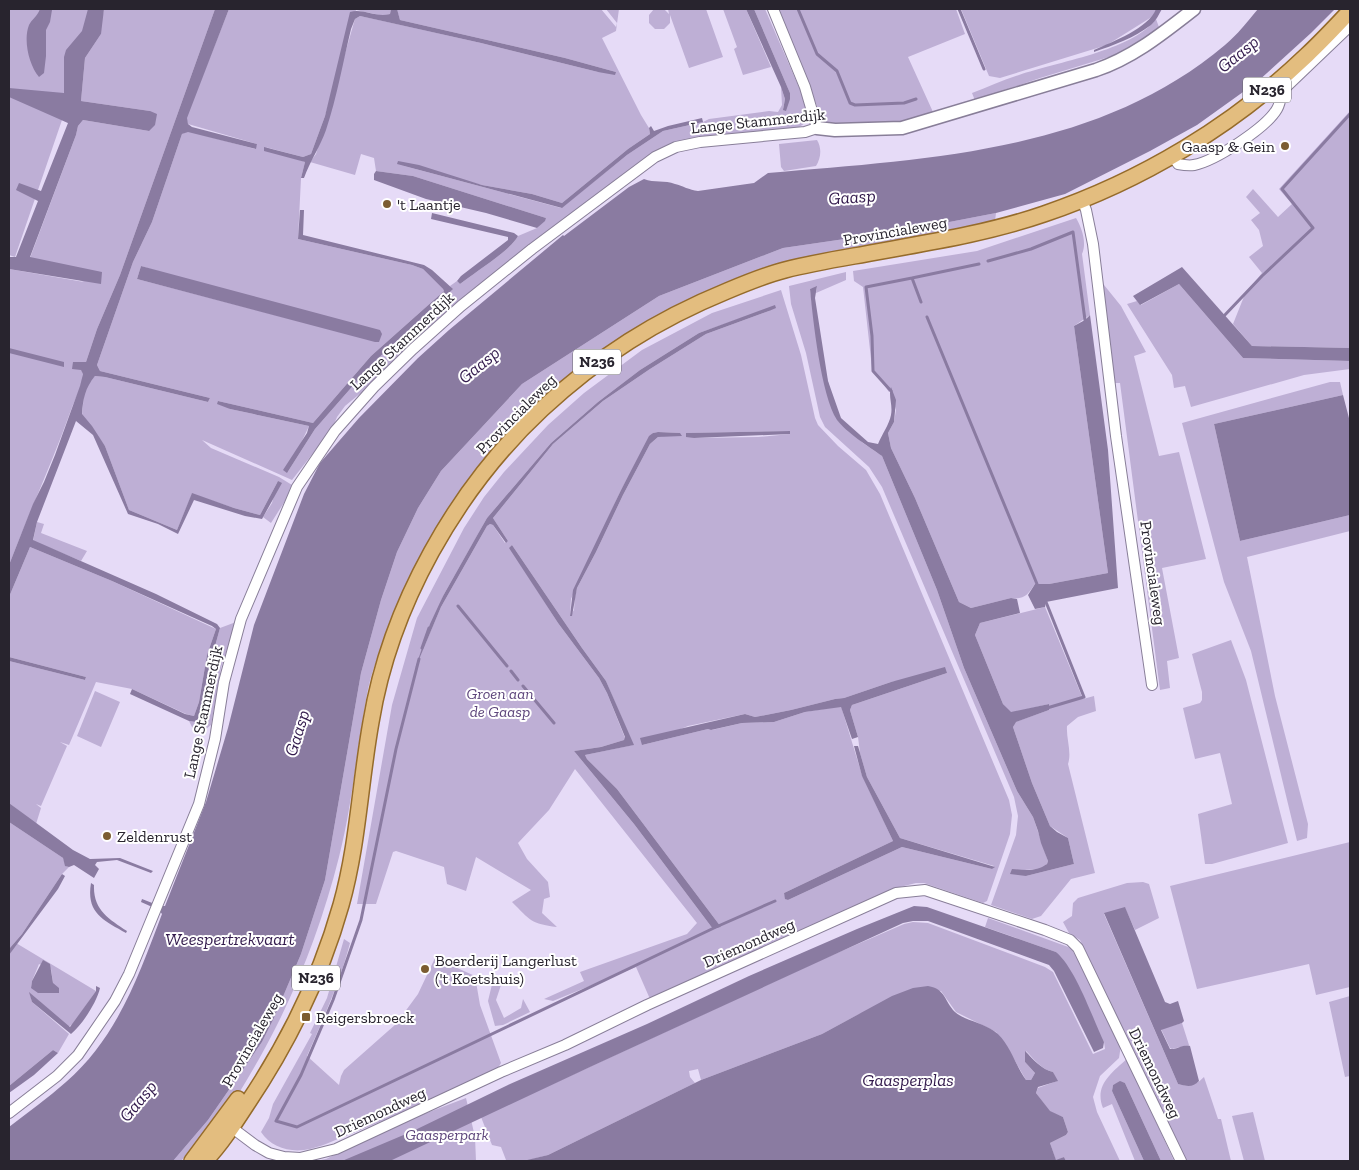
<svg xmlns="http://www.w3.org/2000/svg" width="1359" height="1170" viewBox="0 0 1359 1170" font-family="'Zilla Slab',serif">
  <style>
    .green { fill: #beafd5; fill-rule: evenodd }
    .water { fill: #8a7ba1 }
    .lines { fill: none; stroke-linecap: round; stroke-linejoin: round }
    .stream { stroke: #8a7ba1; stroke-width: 3 }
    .minor-casing { stroke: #887e98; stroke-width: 12 }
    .tertiary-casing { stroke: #887e98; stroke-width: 15 }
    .primary-casing { stroke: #956b2b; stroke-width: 18 }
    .minor { stroke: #fff; stroke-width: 10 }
    .tertiary { stroke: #fff; stroke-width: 12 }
    .primary { stroke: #e3bd7f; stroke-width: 15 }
    .poi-dot { fill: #7b5c31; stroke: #fff; stroke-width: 2 }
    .labels { text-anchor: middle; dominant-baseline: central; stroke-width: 4; stroke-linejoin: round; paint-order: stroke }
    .shield { fill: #fff; stroke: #68666d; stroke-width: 1 }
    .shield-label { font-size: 15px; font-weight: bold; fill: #28242e }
    .street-label { font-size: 16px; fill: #28242e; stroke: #fff }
    .poi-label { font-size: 16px; fill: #28242e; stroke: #fff; text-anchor: start }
    .park-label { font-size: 16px; font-style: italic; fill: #5d457b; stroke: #fff }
    .water-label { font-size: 18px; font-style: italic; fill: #331b4d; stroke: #fff }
  </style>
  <rect width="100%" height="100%" fill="#e6dbf7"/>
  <path class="green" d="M9,9H103V14L104,9H215L120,275L97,329L86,362H73C76,365 82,369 83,373C83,385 75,399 71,410C52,463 29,513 9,565V269L84,282L30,258L76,135L78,126L83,120L149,131L150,111L81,101L85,58L101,34L76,39L68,123L62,120L15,257L9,255Z
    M229,9H391L390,14L384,16L356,10L325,116L311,154L303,157L265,147L305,162L301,178L298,239L412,265L423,269L443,289L444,291L371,356L313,423L218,401L230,409L309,426L287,473L315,429L372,364L452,289L450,286L457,281L460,284C474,273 511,250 518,236L537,228L546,218L413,176L376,171L374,158L361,154L355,175L310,162L316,154L355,19L360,16L374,19L481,43L598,72H616L565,58L400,20L397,10V9H601L616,27L617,23L606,9H619L616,31L602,38L641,115L649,128L650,134L628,149L562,203L532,194L482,185L397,164L561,208L627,155L663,131L703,122L709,119L769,111L778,112L782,105L781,87L785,99L783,110L790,93L754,9H765L804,99L807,114L805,123L798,128L674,146L490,279L440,317L368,387L345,406L337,417L332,429L292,480L202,440L211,448L279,477L292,485V490L271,523L263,517L272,503L278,481L260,515L234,508L192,494L177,530L129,510L105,446L82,415L84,394L87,386L95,376L105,377L208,402L210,398L100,371L97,365L133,262L152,222L182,134L188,131L255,149L257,144L188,124L186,118ZM141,266L379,342L137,279Z
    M654,9H664L669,14L668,9H706L723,57L689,68L670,15V23L664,29H655L649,23V15Z
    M723,9H746L771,67L743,75L734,49L737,47Z
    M778,9H956L965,34L908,57L933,112L901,122L822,123L817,106Z
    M961,9H1156L1158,13L1107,45L1000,78L989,76Z
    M1156,19L1160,30L1116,59L1112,56L1040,78L981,98L976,103L972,93C988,87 1003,80 1019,75C1056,62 1132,51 1156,19Z
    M1350,111V348L1252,346L1233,324L1245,294L1262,273L1249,257L1263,246L1259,230L1251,220L1260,213L1246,197L1253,189L1278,217L1292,204L1279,189Z
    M817,140C822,148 821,158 816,166L784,171L781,167L779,144Z
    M996,213L995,221C950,230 905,239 861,248C819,256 776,263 736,279C610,327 502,416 434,533C420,556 410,581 399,606C388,633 374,661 368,689C357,745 353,802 339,857C321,928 295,995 259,1059C247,1080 234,1103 218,1122C213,1128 205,1134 199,1141C193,1147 187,1154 181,1161H173L208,1120L262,1042L274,1018L301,954L325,880L361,673L381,600L397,552L418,508L441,471L522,384L659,296L783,248L913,229Z
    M1076,218C1082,228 1087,243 1082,254L1090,315L1074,326L1108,573L1049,584H1035C1028,594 1025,600 1011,598L971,608L959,602L915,498L891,448L888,433L894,422L896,410L890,388L889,392L872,368L863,287L854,281L853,271L977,251Z
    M846,272V280L816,293L817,287L810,289L816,334L838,421L863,443L882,456L937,590L964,668L1017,791L1033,817L1048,861L1047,864L1041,869L1024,870L1026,876L1074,864L1068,838L1050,826L1032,783L1013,727L1015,722L1049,710V704L1011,713L1003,704L975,635L980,623L1045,607L1083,699L1094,696L1096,711L1078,717L1067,726C1066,738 1072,752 1068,764L1095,873L1071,879L1041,916L1032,919L991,905L1016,835L1018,816L1014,797L882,487L869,467L825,427L820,417L806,353L791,304L789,286Z
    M1100,280L1121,306L1146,352L1134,356L1159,456L1179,452L1206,559L1162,568L1179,658L1167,661L1170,688L1160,690L1120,383H1114Z
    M1179,284L1243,358L1350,361V369L1304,375L1191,407L1185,386L1174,388L1172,375L1127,304L1137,301L1141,305Z
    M781,290L801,355L815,418L818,425L838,446L866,470L880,494L1009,800L1012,815L1010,834L987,901L983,903L924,883H916L896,888L650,999L636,967L553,1001L544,999L584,981L580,972L687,934L697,923L575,769L549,810L518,843L527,859L548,882L550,897L544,899L542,913L557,927C531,924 530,920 512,902L531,890L476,857L466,891L447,884L444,867L396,851L393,852L376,904H357L392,705L417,618L464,528L484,497L504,472L548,425L584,393L642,350L712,313ZM775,306L769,311L706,334L650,369L603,401L553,444L493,518L508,541L505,543L493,525L490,524L487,526L441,607L418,661L443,596L487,518L551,443L598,402L640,370L699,333ZM790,431V434L758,437L694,438L686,433ZM658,432L680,433L658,437L650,444L623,495L596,552L577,588L575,597L574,610L570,616L571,599L621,490L653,433ZM512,545L582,648L606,681L633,745L585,755L587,759L617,789L721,927L713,929L634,824L574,751L601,747L624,740L625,738L607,693L599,678L558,623L510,548ZM947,673L852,705L850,710L858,737L860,753L867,777L900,838L994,866L992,869L902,847L788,900L786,899L784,893L893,841L862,775L841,706L805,712L774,722L742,723L712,730L708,729L642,745L688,726L745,714L755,717L791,710L835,699L844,698L891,682Z
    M1330,382H1340L1343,395L1214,424L1240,541L1350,515V531L1247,557L1275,696L1308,824L1307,838L1297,841L1251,651L1224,582L1182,423Z
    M37,522L44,524L41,533L87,551L81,561L33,541Z
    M30,547L112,581L216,629L207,655L199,702L194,716L186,714L132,689L96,682L69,745L60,742L67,746L41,806L36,804L41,808L36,824L9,803V661L85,680L86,677L9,657V597Z
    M236,622L221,668L211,725L206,729H193L189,721L196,722L199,717L209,668L220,628Z
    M1231,640L1246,680L1288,843L1212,864H1205L1198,814L1232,804L1220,753L1195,759L1183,708L1200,703L1202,700V692L1192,654Z
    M95,691L120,702L101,747L77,736Z
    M9,822L63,858L66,866L69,867L62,874L22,934L9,949Z
    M1350,842V987L1316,995L1309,964L1197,989L1170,886Z
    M1143,882L1149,884L1159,918L1135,930L1125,908L1104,914L1178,1084C1190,1087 1195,1086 1204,1077L1218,1119H1221L1231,1161H1185L1080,940L1069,933L1063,922L1072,916L1073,903L1078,898L1127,883Z
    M988,918L1071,948L1080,963L1121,1045L1119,1058L1100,1076L1093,1097L1097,1112L1120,1161H1066L1064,1157L1056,1161L1050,1143L1066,1135L1068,1132L1063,1117L1050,1112L1036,1093L1038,1088L1057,1081L1053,1072C1042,1070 1034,1059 1026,1051L1025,1062L1035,1073L1031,1080H1026L1007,1047L996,1032L956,1012L941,991L859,1014L822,1034L701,1080L698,1069L689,1071L690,1077L695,1083L548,1155C535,1158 519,1165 506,1160L501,1147L492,1145L481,1117L821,960L904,924L913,922L928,923L1045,967L1053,972L1093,1054L1105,1049L1104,1042L1056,952L985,927Z
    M344,939L350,943C340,982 323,1019 307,1056L339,1085L341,1076L344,1070L396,1024L418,994L435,958L475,976L480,1005L501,1063L498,1068C450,1090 401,1114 351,1134C336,1139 320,1148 304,1150C287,1152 270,1146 261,1132L269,1118L273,1104L312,1034L310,1033L327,998Z
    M16,943L96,991L73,1024L68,1027L30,993L32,1002L69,1034L58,1053L53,1050L9,1086V955ZM39,964L51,969L53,983L31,988L32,981Z
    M494,976L503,979L496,1000L504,1018L521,1008L523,999L530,1012L503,1025L495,1026L488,1001Z
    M1350,996V1076L1345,1077L1329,1002Z
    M1182,1023L1189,1045L1172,1049L1170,1048L1161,1029Z
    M1127,1059L1174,1161H1161L1125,1083L1120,1082L1113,1085L1112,1091L1144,1161H1135L1112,1104L1103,1108C1094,1086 1111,1073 1127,1059Z
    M466,1098L475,1137L476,1161H316L326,1159L395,1125Z
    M1253,1112L1265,1161H1244L1232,1116Z"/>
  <path class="water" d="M40,9L52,10L50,22L46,30V56L44,73L39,77C29,65 23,40 29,25C32,19 37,17 40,9Z
    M88,9H104L101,34L85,58L81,101L150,111L157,114L155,125L149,131L83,120L78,126L76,135L30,257L102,272L101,284L9,269V257H16L38,201L16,190L19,183L41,191L68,123L9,97V88L64,93V57L66,50L82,31Z
    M215,9H229L187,118L188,124L192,127L257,144L256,149L188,132L182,134L152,222L133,262L97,365L100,371L210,398L208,402L105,377L95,376C85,388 83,399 82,414L92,426L105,446L129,510L177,530L192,493L234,508L260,515L278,481L282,483L262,519L245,516L194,500L178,534L158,524L128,514L93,435L76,421L37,522L33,540L156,594L217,624L220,628L209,668L199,717L196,722L189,721L130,694L132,689L185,714L194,716L199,702L207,655L216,629L212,626L112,581L30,547L9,597V565L33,504L44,482L55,455L80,386L83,374L81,370L72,369L73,362H86L97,329L120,275Z
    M391,9H397L400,20L565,58L616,72L615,75L598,72L481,43L360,16L355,19L351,29C343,62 337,97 326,130C320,147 310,161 304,178H301L305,162L264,151V147L303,157L311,154L325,116L350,12C363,8 376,18 390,14Z
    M746,9H754L790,93V99L786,111L783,110L785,99L781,87Z
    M1156,9H1162C1159,14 1156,21 1151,25C1134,38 1114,45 1094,52V50C1112,42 1149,28 1156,9Z
    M1258,9H1335L1311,33L1257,82L1197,125L1150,151L1065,194L996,213L913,229L783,248L659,296L522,384L441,471L418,508L397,552L381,600L361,673L325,880L301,954L274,1018L262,1042L208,1120L173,1161H9V1127C28,1112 48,1098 66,1082C117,1038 139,975 162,914L159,910L141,902L142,899L160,906H165L206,802L228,728L254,625L304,494L320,463L359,418L418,358L449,330L563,235L564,236L629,187L644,179C654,183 665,180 675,184C683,186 689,190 698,191L754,183L768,173C926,159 1097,153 1225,45C1237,35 1248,21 1258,9Z
    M702,118L703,122L663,131L627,155L562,208L397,164L398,161L419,165L482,185L532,194L562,203L628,149L650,134L649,128L651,126L654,131L668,126Z
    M376,171L413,176L546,218L545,221L537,228L486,213L426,199L374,180V174Z
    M300,210H304L303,235L424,265L432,270L453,289L372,364L315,429L287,473L283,470L307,433L309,426L230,409L217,404L218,401L313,423L371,356L444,291L443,289L423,269L412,265L298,239Z
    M432,213L514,233L518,236C511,250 474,273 460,284L457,281L461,276L508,240V237L431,219Z
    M141,266L380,330L382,334L379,342H375L137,279Z
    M1182,267L1252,346L1350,348V361L1243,358L1179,284L1140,305L1133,296Z
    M817,286L815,298L828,381L841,418L868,442L878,444C882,434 889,425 891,415C893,405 888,396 891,387L896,400L894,422L888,433L891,448L915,498L959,602L971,608L1011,598L1017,599L1020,613L980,623L975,635L1003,704L1011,712L1049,704V710L1016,722L1013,727L1032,783L1050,826L1057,832L1068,838L1074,864L1026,876L1010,874L1012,869C1025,870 1036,872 1047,864L1048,861L1041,843L1038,831L1033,817L1017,791L964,668L937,590L882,456C869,447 846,432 837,420C821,395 813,320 810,289Z
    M775,305L776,308L769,311L706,334L650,369L603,401L553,444L493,518L508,541L506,543L493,525L490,524L487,526L441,607L415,669L430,624L443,596L475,539L487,518L551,443L598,402L640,370L699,333Z
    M1090,315L1108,450L1118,588L1046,602L1045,607L1035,609L1028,595L1035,584H1049L1108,573L1074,326L1085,320Z
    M9,348L64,362V367L9,353Z
    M1343,395L1350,422V515L1240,541L1214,424Z
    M790,431V434L694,438L686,437V433Z
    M658,432L680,433L682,436L658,437L650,444L623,495L596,552L577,588L572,616H570L573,590L621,490L649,436L653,433Z
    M512,545L582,648L606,681L634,745L585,755L587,759L617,789L721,927L713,929L634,824L574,751L601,747L624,740L625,737L607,693L599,678L558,623L509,548Z
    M9,657L86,677L85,680L9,661Z
    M945,667L947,673L852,705L850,710L858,737L852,739L841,707L805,712L774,722L742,723L711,730L708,729L642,745L640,738L745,714L755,717L791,710L835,699L844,698L891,682Z
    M854,746H858L867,777L900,838L995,867L992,869L902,847L788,900L785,899L784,893L893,841L862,776Z
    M9,803L73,850L90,859L120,858L153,871L151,873L117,860L97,862L95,865L99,869L94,878L74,865L69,867L65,866L63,858L9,822Z
    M62,874L65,876L58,889L9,955V949L22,934Z
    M91,883L94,885C93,910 109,919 127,931L126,933C103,920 86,913 91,883Z
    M914,906L927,907L1056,952C1076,969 1092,1017 1104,1042L1103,1048L1094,1052L1054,971L1049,965L928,921H913L903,923L590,1067L392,1160L388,1161H342L413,1131L510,1084L647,1024L749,976L857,929Z
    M1125,907L1165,1002L1170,1004L1178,1001L1184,1021L1182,1023L1161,1030L1170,1049C1177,1050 1183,1044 1190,1046L1199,1081C1193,1088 1186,1086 1178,1084L1104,913Z
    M43,960L50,964L53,983L59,988V993H38L31,988L32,981Z
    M96,986L100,988C97,1002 82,1025 71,1034L32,1002L29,992L70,1027L96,991Z
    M928,986C946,989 944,1001 955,1012C964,1020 983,1023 994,1031C1009,1041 1015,1065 1026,1080H1031L1035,1073L1025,1062V1051C1033,1059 1042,1070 1053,1072L1058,1081L1038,1087L1036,1093L1050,1111L1063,1117L1068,1132L1066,1135L1050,1143L1056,1160L1064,1157L1066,1161H523L548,1155L701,1080L822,1034L892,996L913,988Z
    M53,1050L58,1053L34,1075L9,1093V1086Z
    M1120,1081L1125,1083L1161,1161H1144L1112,1091L1113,1085Z"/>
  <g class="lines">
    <path class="stream" d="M798,9L817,54L837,71L850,103L855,105L904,103L916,99
      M959,9L984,69
      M988,261L1031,249L1073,232L1085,320
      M912,278L979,264
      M927,317L1037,584
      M1222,318L1262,276L1313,228L1282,189L1350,114
      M891,391L873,371L872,336L866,287L912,278L921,302
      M1046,602L1084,697L1047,708
      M458,606L507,666
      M422,648L429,628
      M419,659L396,749L361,920L333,1000L301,1075L276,1121L297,1127L716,927L775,901
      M511,671L518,680
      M523,686L554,723"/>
    <g class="minor-casing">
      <path id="minor" d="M1172,155L1178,164C1183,165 1189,166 1194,165C1215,161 1266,128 1277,109C1280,104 1281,97 1282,91L1350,26
        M1082,200L1086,210L1093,244L1116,436L1152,685
        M9,1113L57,1076L78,1055L115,1001L129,974L199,804L215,739L224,682L241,619L297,487L335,431L374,387L413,349L461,306L532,249L655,157L676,147L700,142L805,132L817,128L805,87L773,9
        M227,1124L255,1145L269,1153L284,1157L300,1158L336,1149L501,1072L565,1045L647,1005L896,893L925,890L1045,930L1070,940L1078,948L1181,1161"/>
    </g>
    <g class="tertiary-casing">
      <path id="tertiary" d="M817,128L835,130L902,128L1096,70C1134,57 1163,33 1194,9"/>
    </g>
    <g class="primary-casing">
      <path id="primary" d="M192,1161L238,1099
        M205,1161C221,1144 234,1124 247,1104C288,1043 321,976 341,905C358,845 360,783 371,722C390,606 456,489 542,409C598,357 656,320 727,291C746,283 765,275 785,270C808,264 831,260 854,256C918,244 983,235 1044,214C1141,181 1233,126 1307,55C1322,41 1336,26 1350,11"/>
    </g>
    <use href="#minor" class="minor"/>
    <use href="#tertiary" class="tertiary"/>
    <use href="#primary" class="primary"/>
  </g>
  <g class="poi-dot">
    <circle cx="1285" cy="146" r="5"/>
    <circle cx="387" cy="204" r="5"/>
    <circle cx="107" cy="836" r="5"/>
    <circle cx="425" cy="969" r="5"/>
    <rect x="301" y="1012" width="10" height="10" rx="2.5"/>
  </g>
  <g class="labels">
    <g class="shield">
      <rect x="1243" y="77.5" width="48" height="25" rx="4"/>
      <rect x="573" y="349.5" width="48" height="25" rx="4"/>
      <rect x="292" y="965.5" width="48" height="25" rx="4"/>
    </g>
    <g class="shield-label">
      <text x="1267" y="90">N236</text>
      <text x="597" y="362">N236</text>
      <text x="316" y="978">N236</text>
    </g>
    <g class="street-label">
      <text transform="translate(758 121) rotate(-6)">Lange Stammerdijk</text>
      <text transform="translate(895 231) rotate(-10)">Provincialeweg</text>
      <text transform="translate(402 341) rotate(-43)">Lange Stammerdijk</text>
      <text transform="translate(516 414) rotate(-45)">Provincialeweg</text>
      <text transform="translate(1153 573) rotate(82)">Provincialeweg</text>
      <text transform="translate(203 712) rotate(-78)">Lange Stammerdijk</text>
      <text transform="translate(749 943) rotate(-24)">Driemondweg</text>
      <text transform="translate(252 1040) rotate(-60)">Provincialeweg</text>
      <text transform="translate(1155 1073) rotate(64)">Driemondweg</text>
      <text transform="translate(380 1112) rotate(-25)">Driemondweg</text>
    </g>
    <g class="poi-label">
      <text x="1275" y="146" text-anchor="end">Gaasp &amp; Gein</text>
      <text x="397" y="204">'t Laantje</text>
      <text x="117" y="836">Zeldenrust</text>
      <text x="435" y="960">Boerderij Langerlust<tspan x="435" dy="18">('t Koetshuis)</tspan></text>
      <text x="316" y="1017">Reigersbroeck</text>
    </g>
    <g class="park-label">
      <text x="500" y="693">Groen aan<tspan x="500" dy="18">de Gaasp</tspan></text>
      <text x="447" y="1134">Gaasperpark</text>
    </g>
    <g class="water-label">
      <text transform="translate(1238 54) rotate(-39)">Gaasp</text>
      <text transform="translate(852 197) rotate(-4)">Gaasp</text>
      <text transform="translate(479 365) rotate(-39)">Gaasp</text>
      <text transform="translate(297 733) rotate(-73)">Gaasp</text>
      <text x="230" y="939">Weespertrekvaart</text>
      <text x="908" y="1080">Gaasperplas</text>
      <text transform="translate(138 1101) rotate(-50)">Gaasp</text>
    </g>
  </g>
  <rect width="1359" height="1170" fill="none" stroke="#28242e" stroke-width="20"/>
</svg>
